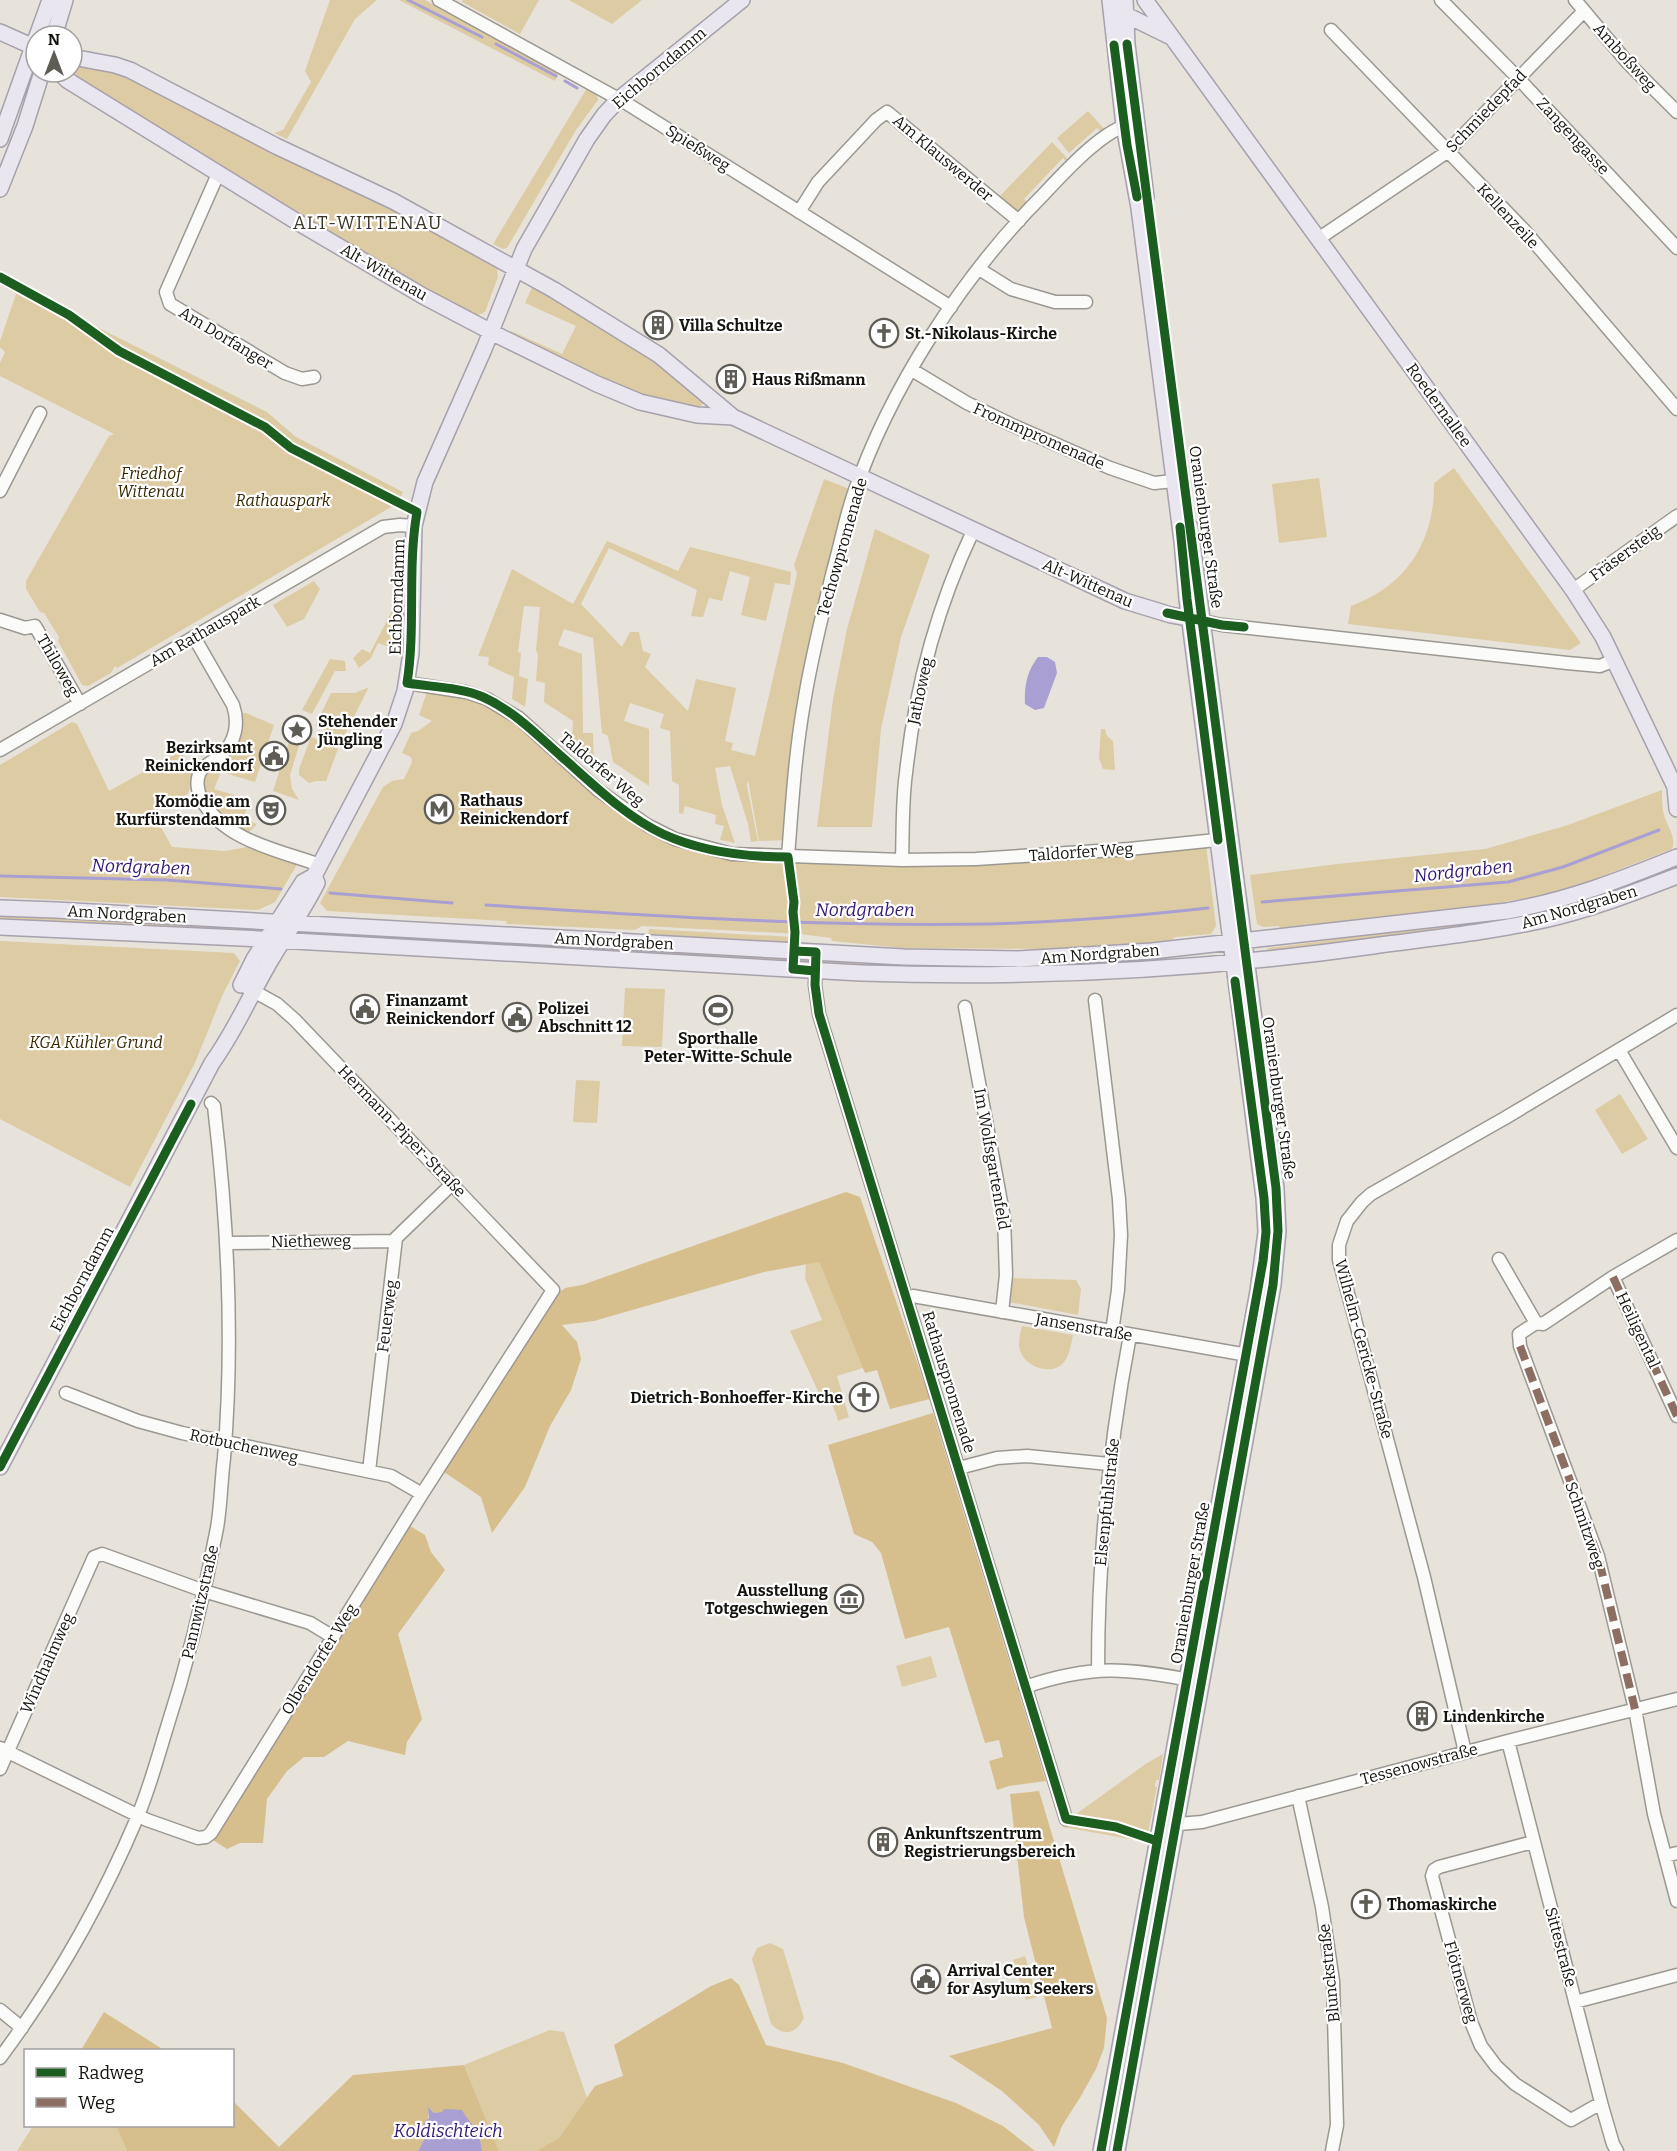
<svg xmlns="http://www.w3.org/2000/svg" width="1677" height="2151" viewBox="0 0 1677 2151" font-family="Bitter,serif">
  <style>
    .green { fill: #ddcba3 }
    .forest { fill: #d6bf8c }
    .water { fill: #a99fd3 }
    .lines { fill: none; stroke-linecap: round; stroke-linejoin: round }
    .stream { stroke: #a99fd3; stroke-width: 3 }
    .minor-casing { stroke: #9b9892; stroke-width: 15 }
    .major-casing { stroke: #a6a1ac; stroke-width: 18 }
    .minor { stroke: #fbfbfa; stroke-width: 12 }
    .major { stroke: #eae6ef; stroke-width: 15 }
    .quiet { stroke: #8d6e63; stroke-width: 8; stroke-dasharray: 15 8; stroke-linecap: butt }
    .cycleway-casing { stroke: #fff; stroke-width: 13 }
    .cycleway { stroke: #1b5e20; stroke-width: 9 }
    .labels { text-anchor: middle; dominant-baseline: central; stroke-width: 4.5; stroke-linejoin: round; paint-order: stroke }
    .street-label { font-size: 16px; fill: #16140e; stroke: #fff }
    .poi-label { font-size: 16px; font-weight: bold; fill: #16140e; stroke: #fff; text-anchor: start }
    .park-label { font-size: 16px; font-style: italic; fill: #382801; stroke: #fff }
    .neighbourhood-label { font-size: 18px; letter-spacing: 1.5px; fill: #3b3528; stroke: #fff }
    .water-label { font-size: 18px; font-style: italic; fill: #361874; stroke: #fff }
  </style>
  <rect width="100%" height="100%" fill="#e7e3db"/>
  <path class="green" d="M330,0H377L355,19L287,139L274,133L283,130L311,82L305,71Z
    M399,0H425L559,73L555,81Z
    M463,0H539L520,34L462,2Z
    M569,0H642L612,24Z
    M79,66L117,72L401,211L498,265L497,270L498,277L485,312L473,317L417,286L74,78V72Z
    M587,88L597,95L598,100L576,130L507,248L503,249L493,244Z
    M1088,111L1105,130L1102,133L1097,128L1069,153L1057,138Z
    M1052,142L1066,157L1069,164L1063,158L1024,199L1029,204L1017,214L1000,198V196Z
    M0,274L77,317L267,412L296,437L403,492L398,503L117,668L115,666L111,673L88,686L82,685L58,641L59,637L44,613L40,612L26,589V581L109,436L114,434L0,376V363L5,352L0,347V341L16,294L0,284Z
    M533,285L645,352L704,402L698,409L643,397L596,377L509,335L511,331L562,354L576,326L525,303Z
    M1454,468L1581,643L1570,650L1348,624L1351,606C1406,586 1435,541 1434,483Z
    M1319,478L1327,537L1279,543L1272,484Z
    M824,479L852,490L825,582L786,840L759,841L748,780L747,786L758,841L751,842L748,824L730,766L715,768L722,805L735,843L720,840L724,826L715,824L716,815L685,806L683,814L679,813V785L672,781L670,731L660,728L664,714L630,703L624,721L649,729V786L613,762L608,736L602,733L593,638L564,629L558,645L582,654L583,733H593L594,768L606,769L601,778L571,752L573,721L544,702L545,683L536,681L538,655L536,650L540,607L524,606L518,652L521,653L519,676L528,679L525,707L512,699L514,677L488,665L489,657L478,656L512,569L573,604L607,541L678,571L690,547L791,572L790,585L775,583L766,621L741,615L750,577L730,571L722,601L709,598L703,617L691,616L697,590L609,548L581,604L622,647L630,632H639L643,651L651,654L645,667L688,711L696,679L736,688L725,741L733,743L731,750L755,756L797,574L794,565Z
    M875,529L930,555L901,637L881,729L872,827H817L833,699L847,629Z
    M314,581L320,589L304,619L287,627L273,605Z
    M393,609L396,610L395,649L378,643L371,658L359,668L353,658L362,649L370,653Z
    M330,659L345,661L346,671H335L312,714L302,710Z
    M369,687L343,738L315,726L331,693H355Z
    M427,692L467,698L496,709L516,722L597,794L687,848L1002,863L1128,855L1206,845L1216,926L1211,934L1175,937L1170,941L1059,949L902,948L832,941L831,938L800,934L642,926L635,930L507,924L506,921L327,911L320,903L383,787L392,781L404,779L412,762L411,757L402,753L411,733L418,731L432,721L419,715Z
    M239,713H246L274,725L255,782L221,772L214,789L250,800L243,819L257,824L249,832L230,824L202,795V777L228,752Z
    M72,722L77,724L109,791L181,751C190,767 195,775 188,794L152,811L172,847L225,851L247,847L299,861L275,902L258,910L0,897V765Z
    M1101,729H1105L1107,736L1113,741L1115,770L1103,769L1099,758Z
    M293,730L302,736L290,775L292,789L299,800L273,791Z
    M311,737L338,749L326,781H316L309,783L299,775V769Z
    M1662,790C1662,797 1662,804 1663,811C1665,824 1677,835 1672,849L1587,882L1539,896L1485,905L1280,928L1279,926L1263,927L1257,924L1250,875L1337,864L1485,849L1568,825Z
    M1677,861V867L1593,901L1544,915L1469,927L1468,922Z
    M0,913L254,925L250,931L200,928L163,930L0,922Z
    M1457,923L1458,929L1268,955L1267,948L1324,941L1359,934Z
    M649,929L793,937L791,943L648,934Z
    M332,934H408L494,938L493,948L330,938Z
    M0,941L234,953L240,961L222,996L195,1063L130,1187L0,1119Z
    M520,942L644,947L643,957L520,949Z
    M649,947L791,955L790,965L648,957Z
    M831,957H1149L1150,962L1114,968L831,967Z
    M625,988L665,989L662,1047L622,1046Z
    M576,1080L600,1081L597,1123L573,1122Z
    M1620,1094L1648,1139L1622,1154L1595,1110Z
    M819,1262L863,1368L837,1376L849,1417L838,1421C835,1409 831,1399 819,1393L790,1331L822,1320L805,1278L806,1264Z
    M1012,1278L1076,1280L1081,1289L1078,1315L1009,1302Z
    M1022,1326L1073,1335C1071,1344 1070,1354 1064,1362C1054,1376 1027,1368 1021,1353C1017,1345 1020,1334 1022,1326Z
    M931,1656L937,1677L902,1687L896,1666Z
    M1163,1754L1159,1780H1156L1155,1787H1157L1148,1833L1072,1817L1147,1763Z
    M1062,1822L1108,1829L1146,1839V1842L1063,1827Z
    M770,1943L783,1949L804,2018C796,2034 784,2037 771,2024L752,1959L757,1948Z
    M1025,1956L1037,1997L1026,2000L1013,1960Z
    M550,2030L564,2032L587,2098L559,2138L536,2151H499L464,2065Z
    M33,2126H116L127,2151H17Z"/>
  <path class="forest" d="M846,1192L860,1197L930,1399L890,1409L877,1370L865,1373L819,1262L764,1272L594,1321L562,1325L577,1342L581,1359L571,1390L550,1426L525,1487L492,1533L481,1497L444,1472L552,1298L565,1288L582,1285Z
    M933,1413L1046,1781L1009,1786L997,1790L989,1761L1003,1757L999,1740L985,1743L949,1627L905,1639L881,1553L872,1542L854,1534L828,1445Z
    M410,1526L425,1535L431,1552L445,1570L398,1634L422,1719L407,1742L405,1755L348,1741L324,1757H304L287,1771L267,1799L263,1843H240L227,1849L213,1840Z
    M1039,1791L1107,2018L1104,2048L1096,2069L1081,2096L1062,2126L1054,2147L1039,2125L1002,2091L949,2056L1052,2028L1024,1917L1010,1794Z
    M731,1978L739,1985L766,2045L843,2063L956,2103L1003,2126L1035,2151H536L559,2138L595,2086L623,2076L614,2045L711,1986Z
    M104,2012L164,2050H81Z
    M464,2065L499,2151H482C479,2125 460,2112 434,2113L429,2108L427,2134L418,2151H127L116,2126H232L233,2101L279,2147L353,2075Z"/>
  <path class="water" d="M1038,657H1047L1055,662L1057,673L1044,708L1035,710L1025,704C1024,686 1027,671 1038,657Z
    M428,2107L434,2113L442,2112L444,2109L462,2110C472,2128 479,2126 482,2151H418L427,2134L423,2124L429,2118Z"/>
  <g class="lines">
    <path class="stream" d="M408,0L482,37
      M496,44L556,76
      M565,81L577,88
      M0,876L167,880L281,889
      M330,893L452,903
      M1262,902L1508,882L1563,867L1659,830
      M486,905C654,916 822,927 990,924C1063,922 1136,916 1208,908"/>
    <g class="minor-casing">
      <path id="minor" d="M439,0L626,103L951,307
        M1441,0L1518,78L1677,248
        M1575,0L1627,62L1677,112
        M1331,30L1523,229L1677,409
        M218,174L166,292L170,304L285,373L302,379L314,377
        M799,212L818,182L876,120L887,112L1019,221
        M1318,239L1447,152L1584,11
        M979,269L1011,289L1055,302H1086
        M912,370L967,403L1012,425L1110,468L1154,483L1174,481
        M0,491L40,413
        M1573,590L1677,516
        M0,620L25,628L35,626L80,704
        M1203,621L1222,625L1567,663L1600,666L1615,660
        M194,637L233,705C239,723 236,742 221,755C215,760 207,764 202,769C195,778 197,791 202,800C225,841 278,850 320,865
        M407,683L466,692L487,699L519,718L598,790L647,825L675,839L732,854L902,860L976,859L1129,849L1226,839
        M0,750L383,527L400,525L414,526
        M788,857C792,805 795,754 804,703C811,659 822,615 833,571C840,546 845,520 853,496C889,389 963,275 1043,195C1061,176 1104,128 1130,125
        M902,860C903,831 902,801 906,773C915,689 937,607 973,531
        M816,952L815,985L819,1014L1066,1819
        M1095,1000L1119,1199L1121,1235L1118,1290L1112,1332
        M965,1007L1004,1218L1006,1275L1002,1312
        M1619,1050L1677,1148
        M1677,1240L1613,1277L1543,1324L1536,1323L1519,1334L1520,1346L1598,1556L1635,1709L1654,1814L1677,1901
        M227,1243L395,1241
        M1499,1259L1536,1323
        M1613,1277L1677,1416
        M907,1298L913,1296L1253,1356
        M66,1393L138,1421L182,1433L391,1476L422,1494
        M959,1468L997,1458L1027,1456L1109,1464
        M369,1471L396,1238L452,1184
        M1098,1670C1098,1557 1109,1446 1130,1335
        M1025,1687C1092,1664 1128,1668 1195,1681
        M1508,1741L1602,2106L1613,2144L1617,2151
        M0,1748L147,1820L198,1838L206,1837L211,1833L422,1494L553,1290L295,1020L277,1004L246,987
        M1465,1752L1424,1577L1339,1260V1245L1347,1221L1362,1202L1371,1194L1505,1118L1677,1015
        M0,1769L94,1557L102,1554L204,1591L310,1623L333,1637
        M1298,1796L1322,1907L1333,1981L1337,2125L1332,2151
        M1167,1825L1202,1822L1508,1741L1677,1699
        M1533,1842L1439,1867L1434,1870L1432,1876L1471,2022L1481,2046L1496,2066L1515,2084L1571,2120L1594,2107L1602,2106
        M1665,1856L1677,1853
        M1575,2002L1677,1975
        M0,2010L22,2028
        M0,2058C55,1984 101,1903 137,1818C148,1792 156,1764 164,1737C186,1669 204,1598 217,1528C221,1505 221,1481 224,1458C234,1340 228,1223 214,1106L211,1103"/>
    </g>
    <g class="major-casing">
      <path id="major" d="M1125,0L1127,44L1146,197
        M1145,0L1573,590L1603,637L1677,791
        M1120,12L1169,36
        M0,32L36,48
        M37,36L50,0
        M54,36L65,0
        M72,57L115,65L130,70L276,146L393,201L554,290L659,355L733,417L1125,601L1171,615L1198,620
        M59,72L67,80L294,220L423,296L501,337L597,384L640,402L697,415L733,417
        M0,139L36,38
        M0,189L25,126L42,72
        M1675,788L1677,809
        M0,908L56,910L904,957L1018,959L1152,951L1507,911C1569,900 1620,880 1677,857
        M0,927L241,938L861,973C1033,979 1203,970 1373,946C1431,938 1491,932 1548,919C1592,909 1635,892 1677,876
        M241,985L254,959L303,882L314,876L394,724L405,691L411,653L414,526L425,482L484,349L524,249L587,139L604,115L619,99L742,0
        M0,1467L212,1063C236,1030 251,993 272,958C287,933 304,909 317,883L314,876
        M1101,2151L1258,1291L1266,1232L1264,1198L1187,599L1182,541L1139,208L1124,126L1110,0
        M1117,2151L1273,1285L1278,1231L1276,1188L1190,527"/>
    </g>
    <use href="#minor" class="minor"/>
    <use href="#major" class="major"/>
    <path class="quiet" d="M1613,1277L1677,1416
      M1520,1346L1598,1556L1635,1709"/>
    <g class="cycleway-casing">
      <path id="cycleway" d="M1114,45L1127,145L1137,197
        M0,277L69,315L119,351L265,427L291,448L417,512C407,569 416,627 407,683C431,687 460,687 483,697C514,711 537,735 562,757C594,785 625,816 663,834C702,852 746,857 788,857L794,902L793,912L795,932L793,969L815,971
        M1180,527L1187,599L1218,840
        M1167,613L1222,625L1244,627
        M794,951L816,952L815,985L819,1014L1066,1819L1116,1827L1157,1841
        M0,1467L191,1104
        M1101,2151L1263,1261L1266,1232L1264,1198L1235,981
        M1117,2151L1273,1285L1278,1231L1276,1188L1127,44"/>
    </g>
    <use href="#cycleway" class="cycleway"/>
  </g>
  <defs>
    <g id="building-ring" transform="scale(1.5)"><circle r="9.5" fill="#fff" stroke="#5f5c56" stroke-width="1.5"/><path d="M-4-6H4V6H1V3H-1V6H-4ZM-2.5-4.3h1.7v1.8h-1.7ZM.8-4.3h1.7v1.8H.8ZM-2.5-1h1.7V.8h-1.7ZM.8-1h1.7V.8H.8Z" fill="#5f5c56"/></g>
    <g id="church-ring" transform="scale(1.5)"><circle r="9.5" fill="#fff" stroke="#5f5c56" stroke-width="1.5"/><path d="M-1.2-6h2.4v3.5h3.3v2.4h-3.3V6h-2.4V-.1h-3.3v-2.4h3.3Z" fill="#5f5c56"/></g>
    <g id="sight-ring" transform="scale(1.5)"><circle r="9.5" fill="#fff" stroke="#5f5c56" stroke-width="1.5"/><path d="M0-6L1.8-2.2L6-1.7L2.9 1.2L3.7 5.4L0 3.3L-3.7 5.4L-2.9 1.2L-6-1.7L-1.8-2.2Z" fill="#5f5c56"/></g>
    <g id="civic-ring" transform="scale(1.5)"><circle r="9.5" fill="#fff" stroke="#5f5c56" stroke-width="1.5"/><path d="M-.6-6.5H3V-4.5H.6V-3L4-1V1h2V6H-6V1h2V-1L-.6-3ZM-1.2 2.5V6h2.4V2.5Z" fill="#5f5c56"/></g>
    <g id="metro-ring" transform="scale(1.5)"><circle r="9.5" fill="#fff" stroke="#5f5c56" stroke-width="1.5"/><path d="M-5.5 5V-5H-3L0 0L3-5H5.5V5H3V-.5L0 4L-3-.5V5Z" fill="#5f5c56"/></g>
    <g id="theatre-ring" transform="scale(1.5)"><circle r="9.5" fill="#fff" stroke="#5f5c56" stroke-width="1.5"/><path d="M-5-5.5Q0-4 5-5.5V0Q5 5 0 6Q-5 5-5 0ZM-3.3-2.5H-1v1.5H-3.3ZM1-2.5H3.3v1.5H1ZM-2.8 1Q0 5.5 2.8 1Z" fill="#5f5c56"/></g>
    <g id="stadium-ring" transform="scale(1.5)"><circle r="9.5" fill="#fff" stroke="#5f5c56" stroke-width="1.5"/><path d="M0-5a6.5 5 0 1 0 0 10a6.5 5 0 1 0 0-10ZM-3.5-1.8h7v3.6h-7Z" fill="#5f5c56"/></g>
    <g id="museum-ring" transform="scale(1.5)"><circle r="9.5" fill="#fff" stroke="#5f5c56" stroke-width="1.5"/><path d="M0-6L6-3V-2H-6V-3ZM-5-1h2V3h-2ZM-1-1h2V3h-2ZM3-1h2V3H3ZM-6 4H6V6H-6Z" fill="#5f5c56"/></g>
  </defs>
  <g fill-rule="evenodd">
    <use href="#building-ring" x="658" y="325"/>
    <use href="#church-ring" x="884" y="333"/>
    <use href="#building-ring" x="731" y="379"/>
    <use href="#sight-ring" x="297" y="730"/>
    <use href="#civic-ring" x="274" y="756"/>
    <use href="#metro-ring" x="439" y="809"/>
    <use href="#theatre-ring" x="271" y="810"/>
    <use href="#civic-ring" x="365" y="1009"/>
    <use href="#stadium-ring" x="718" y="1010"/>
    <use href="#civic-ring" x="517" y="1017"/>
    <use href="#church-ring" x="864" y="1397"/>
    <use href="#museum-ring" x="849" y="1599"/>
    <use href="#building-ring" x="1422" y="1716"/>
    <use href="#building-ring" x="883" y="1842"/>
    <use href="#church-ring" x="1366" y="1904"/>
    <use href="#civic-ring" x="926" y="1979"/>
  </g>
  <g class="labels">
    <g class="street-label">
      <text transform="translate(1625 57) rotate(48)">Amboßweg</text>
      <text transform="translate(659 68) rotate(-40)">Eichborndamm</text>
      <text transform="translate(1486 111) rotate(-46)">Schmiedepfad</text>
      <text transform="translate(1573 136) rotate(47)">Zangengasse</text>
      <text transform="translate(698 148) rotate(32)">Spießweg</text>
      <text transform="translate(943 158) rotate(40)">Am Klauswerder</text>
      <text transform="translate(1508 216) rotate(47)">Kellenzeile</text>
      <text transform="translate(384 272) rotate(30)">Alt-Wittenau</text>
      <text transform="translate(226 338) rotate(31)">Am Dorfanger</text>
      <text transform="translate(1439 405) rotate(54)">Roedernallee</text>
      <text transform="translate(1039 436) rotate(24)">Frommpromenade</text>
      <text transform="translate(1206 527) rotate(82)">Oranienburger Straße</text>
      <text transform="translate(842 547) rotate(-74)">Techowpromenade</text>
      <text transform="translate(1625 553) rotate(-36)">Fräsersteig</text>
      <text transform="translate(1088 583) rotate(24)">Alt-Wittenau</text>
      <text transform="translate(397 597) rotate(-88)">Eichborndamm</text>
      <text transform="translate(205 631) rotate(-30)">Am Rathauspark</text>
      <text transform="translate(58 665) rotate(60)">Thiloweg</text>
      <text transform="translate(920 691) rotate(-78)">Jathoweg</text>
      <text transform="translate(602 769) rotate(40)">Taldorfer Weg</text>
      <text transform="translate(1081 852) rotate(-4)">Taldorfer Weg</text>
      <text transform="translate(1579 907) rotate(-16)">Am Nordgraben</text>
      <text transform="translate(127 914) rotate(3)">Am Nordgraben</text>
      <text transform="translate(614 941) rotate(3)">Am Nordgraben</text>
      <text transform="translate(1100 954) rotate(-4)">Am Nordgraben</text>
      <text transform="translate(1279 1098) rotate(82)">Oranienburger Straße</text>
      <text transform="translate(402 1131) rotate(46)">Hermann-Piper-Straße</text>
      <text transform="translate(992 1159) rotate(80)">Im Wolfsgartenfeld</text>
      <text transform="translate(311 1241) rotate(-1)">Nietheweg</text>
      <text transform="translate(82 1279) rotate(-62)">Eichborndamm</text>
      <text transform="translate(387 1316) rotate(-83)">Feuerweg</text>
      <text transform="translate(1084 1327) rotate(10)">Jansenstraße</text>
      <text transform="translate(1638 1330) rotate(65)">Heiligental</text>
      <text transform="translate(1364 1349) rotate(75)">Wilhelm-Gericke-Straße</text>
      <text transform="translate(949 1382) rotate(73)">Rathauspromenade</text>
      <text transform="translate(244 1446) rotate(12)">Rotbuchenweg</text>
      <text transform="translate(1107 1502) rotate(-84)">Elsenpfuhlstraße</text>
      <text transform="translate(1585 1525) rotate(71)">Schmitzweg</text>
      <text transform="translate(1190 1583) rotate(-80)">Oranienburger Straße</text>
      <text transform="translate(200 1602) rotate(-77)">Pannwitzstraße</text>
      <text transform="translate(319 1659) rotate(-58)">Olbendorfer Weg</text>
      <text transform="translate(47 1663) rotate(-66)">Windhalmweg</text>
      <text transform="translate(1419 1764) rotate(-15)">Tessenowstraße</text>
      <text transform="translate(1561 1947) rotate(75)">Sittestraße</text>
      <text transform="translate(1329 1973) rotate(-96)">Blunckstraße</text>
      <text transform="translate(1461 1982) rotate(74)">Flötnerweg</text>
    </g>
    <g class="poi-label">
      <text x="679" y="325">Villa Schultze</text>
      <text x="905" y="333">St.-Nikolaus-Kirche</text>
      <text x="752" y="379">Haus Rißmann</text>
      <text x="318" y="721">Stehender<tspan x="318" dy="18">Jüngling</tspan></text>
      <text x="253" y="747" text-anchor="end">Bezirksamt<tspan x="253" dy="18">Reinickendorf</tspan></text>
      <text x="460" y="800">Rathaus<tspan x="460" dy="18">Reinickendorf</tspan></text>
      <text x="250" y="801" text-anchor="end">Komödie am<tspan x="250" dy="18">Kurfürstendamm</tspan></text>
      <text x="386" y="1000">Finanzamt<tspan x="386" dy="18">Reinickendorf</tspan></text>
      <text x="538" y="1008">Polizei<tspan x="538" dy="18">Abschnitt 12</tspan></text>
      <text x="718" y="1038" text-anchor="middle">Sporthalle<tspan x="718" dy="18">Peter-Witte-Schule</tspan></text>
      <text x="843" y="1397" text-anchor="end">Dietrich-Bonhoeffer-Kirche</text>
      <text x="828" y="1590" text-anchor="end">Ausstellung<tspan x="828" dy="18">Totgeschwiegen</tspan></text>
      <text x="1443" y="1716">Lindenkirche</text>
      <text x="904" y="1833">Ankunftszentrum<tspan x="904" dy="18">Registrierungsbereich</tspan></text>
      <text x="1387" y="1904">Thomaskirche</text>
      <text x="947" y="1970">Arrival Center<tspan x="947" dy="18">for Asylum Seekers</tspan></text>
    </g>
    <g class="park-label">
      <text x="151" y="473">Friedhof<tspan x="151" dy="18">Wittenau</tspan></text>
      <text x="283" y="500">Rathauspark</text>
      <text x="96" y="1042">KGA Kühler Grund</text>
    </g>
    <g class="neighbourhood-label">
      <text x="368" y="223">ALT-WITTENAU</text>
    </g>
    <g class="water-label">
      <text transform="translate(141 867) rotate(2)">Nordgraben</text>
      <text transform="translate(1463 871) rotate(-6)">Nordgraben</text>
      <text x="865" y="910">Nordgraben</text>
      <text x="448" y="2131">Koldischteich</text>
    </g>
  </g>
  <rect x="24" y="2049" width="210" height="78" fill="#ffffff" stroke="#a2a19f" stroke-width="1.5"/>
  <rect x="36" y="2068" width="30" height="9" fill="#1b5e20" stroke="#a2a19f" stroke-width="1.5"/>
  <text x="78" y="2079" font-size="18" fill="#16140e">Radweg</text>
  <rect x="36" y="2098" width="30" height="9" fill="#8d6e63" stroke="#a2a19f" stroke-width="1.5"/>
  <text x="78" y="2109" font-size="18" fill="#16140e">Weg</text>
  <g transform="translate(54 54)"><circle r="28" fill="#ffffff" stroke="#a2a19f" stroke-width="1.5"/>
  <path d="M0-4.5L10 22L0 15L-10 22Z" fill="#5f5c56"/>
  <text y="-9" font-size="16" font-weight="bold" text-anchor="middle" fill="#16140e">N</text>
  </g>
</svg>
